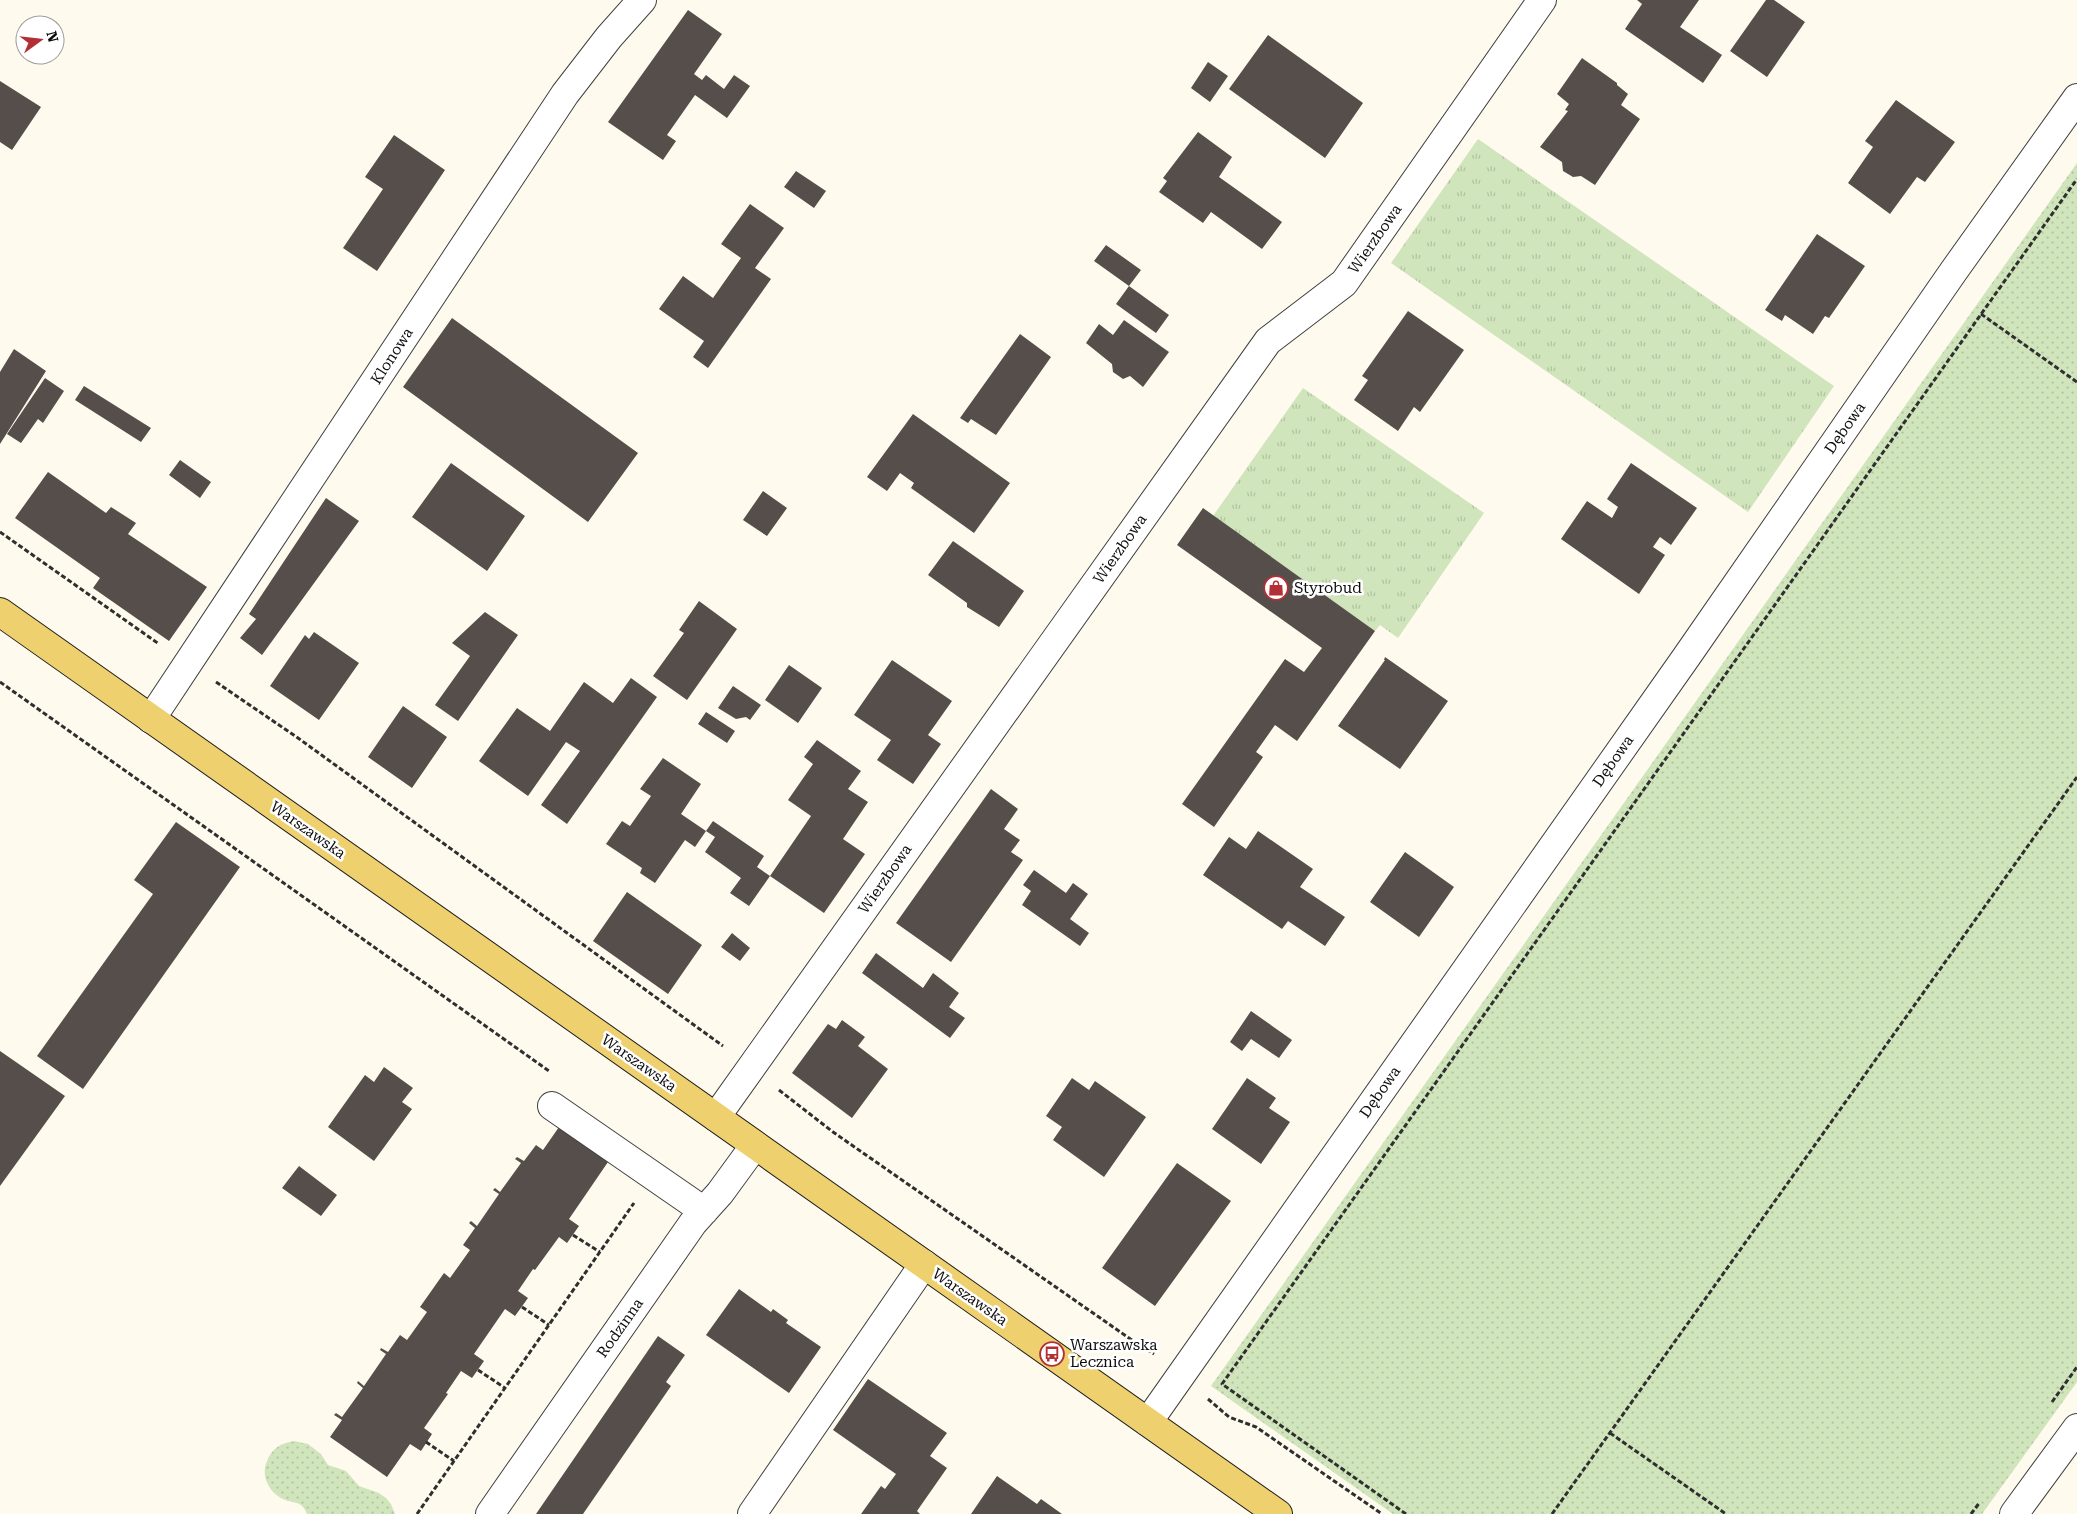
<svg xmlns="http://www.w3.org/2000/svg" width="2077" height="1514" viewBox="0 0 2077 1514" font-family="'Roboto Serif',serif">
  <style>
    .grass { fill: url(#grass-tufts) }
    .park { fill: url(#park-dots) }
    .building { fill: #554e4a }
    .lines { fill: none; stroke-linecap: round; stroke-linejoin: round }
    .minor-casing { stroke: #404040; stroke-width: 30 }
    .major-casing { stroke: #1e1e1e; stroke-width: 30 }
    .path { stroke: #2f2f2f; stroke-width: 3; stroke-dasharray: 5 2.5; stroke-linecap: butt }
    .minor { stroke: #fff; stroke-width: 28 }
    .major { stroke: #eed06e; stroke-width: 28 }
    .labels { text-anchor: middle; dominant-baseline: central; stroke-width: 5; stroke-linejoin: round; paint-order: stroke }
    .street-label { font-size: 15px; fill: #0d0d0d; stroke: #fff }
    .poi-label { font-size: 15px; fill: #0d0d0d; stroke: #fff; text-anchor: start }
  </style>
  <defs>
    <pattern id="grass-tufts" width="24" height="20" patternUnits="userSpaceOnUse" patternTransform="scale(1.25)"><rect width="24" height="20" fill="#d0e5bb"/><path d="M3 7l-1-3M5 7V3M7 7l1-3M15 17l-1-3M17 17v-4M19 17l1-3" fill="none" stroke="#b1c3a0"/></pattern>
    <pattern id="park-dots" width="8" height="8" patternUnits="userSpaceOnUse" patternTransform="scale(1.25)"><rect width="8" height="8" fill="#d0e5bb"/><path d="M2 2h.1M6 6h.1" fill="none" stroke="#b1c3a0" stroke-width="1.8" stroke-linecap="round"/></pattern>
  </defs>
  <rect width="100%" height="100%" fill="#fefbee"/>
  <path class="grass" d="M1478,139L1834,386L1748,512L1391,263Z
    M1303,388L1484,513L1398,638L1380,625L1375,631L1213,516Z"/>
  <path class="park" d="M2077,163V1382L1982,1514H1393L1211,1386Z
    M294,1441L308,1444L321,1454L328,1465L346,1471L359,1486L379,1493L386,1498L391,1504L395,1514H307C307,1513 304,1508 303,1507C299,1502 291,1502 285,1500C270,1494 260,1477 267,1461C272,1448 281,1443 294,1441Z"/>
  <path class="building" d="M1637,0H1699L1680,27L1722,55L1703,83L1625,29L1642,4Z
    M1766,0H1774L1805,22L1767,77L1730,51Z
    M688,10L722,34L694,74L702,80L706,75L724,89L734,75L750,86L727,118L695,95L667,135L676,141L663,160L608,122Z
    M1268,35L1363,103L1325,158L1229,89Z
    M1582,58L1617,83V85L1628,94L1621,105L1640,119L1595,185L1581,176L1573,177L1563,171L1562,162L1540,147L1568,111L1565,110L1569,104L1557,94Z
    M1208,62L1228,76L1210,102L1191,88Z
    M0,81L41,107L12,150L0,142Z
    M1896,100L1955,142L1925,182L1917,177L1890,214L1848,183L1873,147L1865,141Z
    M1198,132L1232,157L1219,177L1282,222L1262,249L1211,212L1203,223L1159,192L1167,181L1163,178Z
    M394,135L445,170L377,271L343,248L383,189L365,177Z
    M796,171L826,191L814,208L784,187Z
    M750,204L784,228L755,268L771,279L708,368L693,357L704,341L659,309L683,276L713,298L741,258L721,244Z
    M1817,234L1865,266L1829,318L1825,316L1813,334L1785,315L1782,321L1765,310Z
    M1106,245L1141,270L1129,286L1094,261Z
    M1129,286L1169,315L1156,333L1116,304Z
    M1408,311L1464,350L1420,412L1414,407L1398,431L1354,400L1368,380L1362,376Z
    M452,318L638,453L588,522L403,387Z
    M1124,320L1169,352L1143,387L1130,376L1123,379L1113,372L1112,364L1086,343L1099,324L1113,335Z
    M1020,334L1051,357L996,435L971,419L968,423L960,418Z
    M14,349L46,371L0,444V372Z
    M45,378L64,391L43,423L38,419L21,443L7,434Z
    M84,386L151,428L141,442L75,400Z
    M913,414L1010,483L974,533L911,488L914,483L900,473L887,491L867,477Z
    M180,460L211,482L200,498L169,475Z
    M451,463L525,516L487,571L412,517Z
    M1631,463L1697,508L1671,545L1660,537L1653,547L1665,555L1639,594L1561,539L1587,501L1612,518L1618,507L1607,499Z
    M48,472L106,513L111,507L136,523L128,534L207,587L169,641L93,588L100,578L15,518Z
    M763,491L787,508L767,536L743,520Z
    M326,498L359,521L262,655L240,638L256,619L249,614Z
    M1203,508L1375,631L1297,741L1275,725L1256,752L1263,757L1214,827L1182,804L1285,659L1304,672L1322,648L1177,545Z
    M953,541L1024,591L999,627L967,607V603L928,575Z
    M699,601L737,629L687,700L653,676L684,633L679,630Z
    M485,612L518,635L458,721L435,705L470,656L452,643Z
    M314,632L359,663L319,720L270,686L305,635L309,639Z
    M1385,657L1448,701L1400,769L1338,726L1385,660H1384Z
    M892,660L952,701L928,735L941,744L913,784L877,760L891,740L854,715Z
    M789,665L822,688L798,723L765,700Z
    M631,678L657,697L567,824L541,805L580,751L566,742L528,796L479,761L517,708L550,731L584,682L613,703Z
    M733,686L761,705L750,720L746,717L736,719L718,708Z
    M403,706L447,737L412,788L368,757Z
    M706,712L735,731L727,743L698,724Z
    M817,740L861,771L848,789L868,802L843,839L865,854L824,913L770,876L811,816L788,800L813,764L804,757Z
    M663,758L701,784L681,814L706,831L695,847L685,840L655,883L640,873L642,868L606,844L622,821L630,826L651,796L640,789Z
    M991,789L1018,809L1004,829L1020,840L1011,852L1023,860L951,962L896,923Z
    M713,821L764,856L757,867L770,876L749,906L730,893L741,878L705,852L715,837L706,831Z
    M176,822L240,867L83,1089L37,1056L153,894L134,880Z
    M1258,831L1313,869L1300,887L1345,917L1325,946L1288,921L1282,929L1203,875L1229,837L1246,849Z
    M1405,852L1454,887L1419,937L1370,902Z
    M1034,870L1066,893L1073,883L1088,894L1070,919L1089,933L1080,946L1022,905L1031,891L1023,885Z
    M627,892L702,945L668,994L593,941Z
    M732,933L750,948L740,961L721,947Z
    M876,953L923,988L933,973L959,993L949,1007L965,1018L950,1038L862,973Z
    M1251,1011L1292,1040L1279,1058L1251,1039L1242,1051L1230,1042Z
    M842,1020L865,1037L858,1046L888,1069L852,1118L792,1073L828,1024L836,1029Z
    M0,1051L65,1096L0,1186Z
    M384,1067L413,1088L402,1102L412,1109L374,1161L328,1127L365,1075L374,1082Z
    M1072,1078L1089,1090L1095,1081L1146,1117L1104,1177L1053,1140L1062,1127L1046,1116Z
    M1247,1078L1276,1098L1269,1108L1290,1122L1261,1164L1212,1129Z
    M559,1127L608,1162L569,1219L579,1226L567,1243L559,1237L535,1270L533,1269L518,1291L528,1298L515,1316L505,1309L474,1354L484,1361L472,1378L461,1371L446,1393L448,1394L424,1428L432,1434L421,1451L410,1444L387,1477L330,1437L342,1420L334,1415L336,1413L342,1417L363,1388L357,1383L358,1381L364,1386L386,1354L380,1350L381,1348L388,1352L400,1335L407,1340L427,1312L420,1307L444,1273L450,1278L470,1250L463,1245L475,1228L469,1223L471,1221L477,1226L499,1194L493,1190L495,1188L500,1192L521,1163L515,1159L517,1157L524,1161L536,1145L543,1150Z
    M1177,1163L1231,1201L1155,1306L1102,1268Z
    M299,1166L337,1195L321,1216L282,1188Z
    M739,1289L771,1312L773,1309L788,1320L786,1323L821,1347L789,1393L706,1335Z
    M658,1336L685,1355L666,1382L671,1386L583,1514H536Z
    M868,1379L947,1433L930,1456L947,1468L917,1511L920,1514H861L881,1486L885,1489L896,1474L833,1430Z
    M997,1476L1037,1504L1041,1499L1062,1514H971Z"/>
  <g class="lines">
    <g class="minor-casing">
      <path id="minor" d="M151,719L565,94L609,37L642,0
        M552,1106L704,1211
        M716,1117L1268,341L1344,283L1542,0
        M1148,1422L1687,656L1953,272L2077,98
        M490,1514L693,1223L720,1193L755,1145
        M752,1514L924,1264
        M2014,1514L2077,1428"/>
    </g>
    <g class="major-casing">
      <path id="major" d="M0,612L1278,1514"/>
    </g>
    <path class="path" d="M1981,314L2077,382
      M0,532L159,644
      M0,682L549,1071
      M216,682L298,738L723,1046
      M779,1090L833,1132L1139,1345L1154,1354
      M573,1235L600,1252
      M522,1307L549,1325
      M478,1370L505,1388
      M1208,1399L1229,1417L1256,1427L1382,1514
      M2052,1402L2077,1367
      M1610,1433L1726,1514
      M426,1442L454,1461
      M417,1514L634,1203
      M1406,1514L1222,1384L2077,179
      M1552,1514L2077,777
      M1971,1514L1980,1502"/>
    <use href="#minor" class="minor"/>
    <use href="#major" class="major"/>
  </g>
  <defs>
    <g id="shop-ring" transform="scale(1.25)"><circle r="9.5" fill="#fff" stroke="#b23035" stroke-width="1.5"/><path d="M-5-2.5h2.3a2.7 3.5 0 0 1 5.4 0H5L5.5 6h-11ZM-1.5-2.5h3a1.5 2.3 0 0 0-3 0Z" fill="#b23035"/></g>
    <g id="bus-ring" transform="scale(1.25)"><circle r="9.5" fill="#fff" stroke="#b23035" stroke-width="1.5"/><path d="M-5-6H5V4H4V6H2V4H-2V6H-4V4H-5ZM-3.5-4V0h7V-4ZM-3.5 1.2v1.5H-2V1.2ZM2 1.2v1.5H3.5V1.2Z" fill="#b23035"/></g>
  </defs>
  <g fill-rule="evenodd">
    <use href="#shop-ring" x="1276" y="588"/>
    <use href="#bus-ring" x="1052" y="1354"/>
  </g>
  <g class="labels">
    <g class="street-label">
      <text transform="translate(1375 239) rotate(-55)">Wierzbowa</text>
      <text transform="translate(392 356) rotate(-57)">Klonowa</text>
      <text transform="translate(1845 428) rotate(-55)">Dębowa</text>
      <text transform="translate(1120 549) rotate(-55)">Wierzbowa</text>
      <text transform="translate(1613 761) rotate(-55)">Dębowa</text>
      <text transform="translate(308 830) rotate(35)">Warszawska</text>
      <text transform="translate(885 879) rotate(-55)">Wierzbowa</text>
      <text transform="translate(639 1063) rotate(35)">Warszawska</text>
      <text transform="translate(1380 1092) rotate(-55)">Dębowa</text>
      <text transform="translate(970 1297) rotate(35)">Warszawska</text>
      <text transform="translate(620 1328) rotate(-55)">Rodzinna</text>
    </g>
    <g class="poi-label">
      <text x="1294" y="588">Styrobud</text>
      <text x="1070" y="1345">Warszawska<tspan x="1070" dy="17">Lecznica</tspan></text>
    </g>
  </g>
  <g transform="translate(40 40) rotate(75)"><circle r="24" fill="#ffffff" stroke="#9e9e9e"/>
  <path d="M0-4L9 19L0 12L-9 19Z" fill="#b23035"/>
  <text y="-8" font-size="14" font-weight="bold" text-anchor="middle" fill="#0d0d0d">N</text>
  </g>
</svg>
